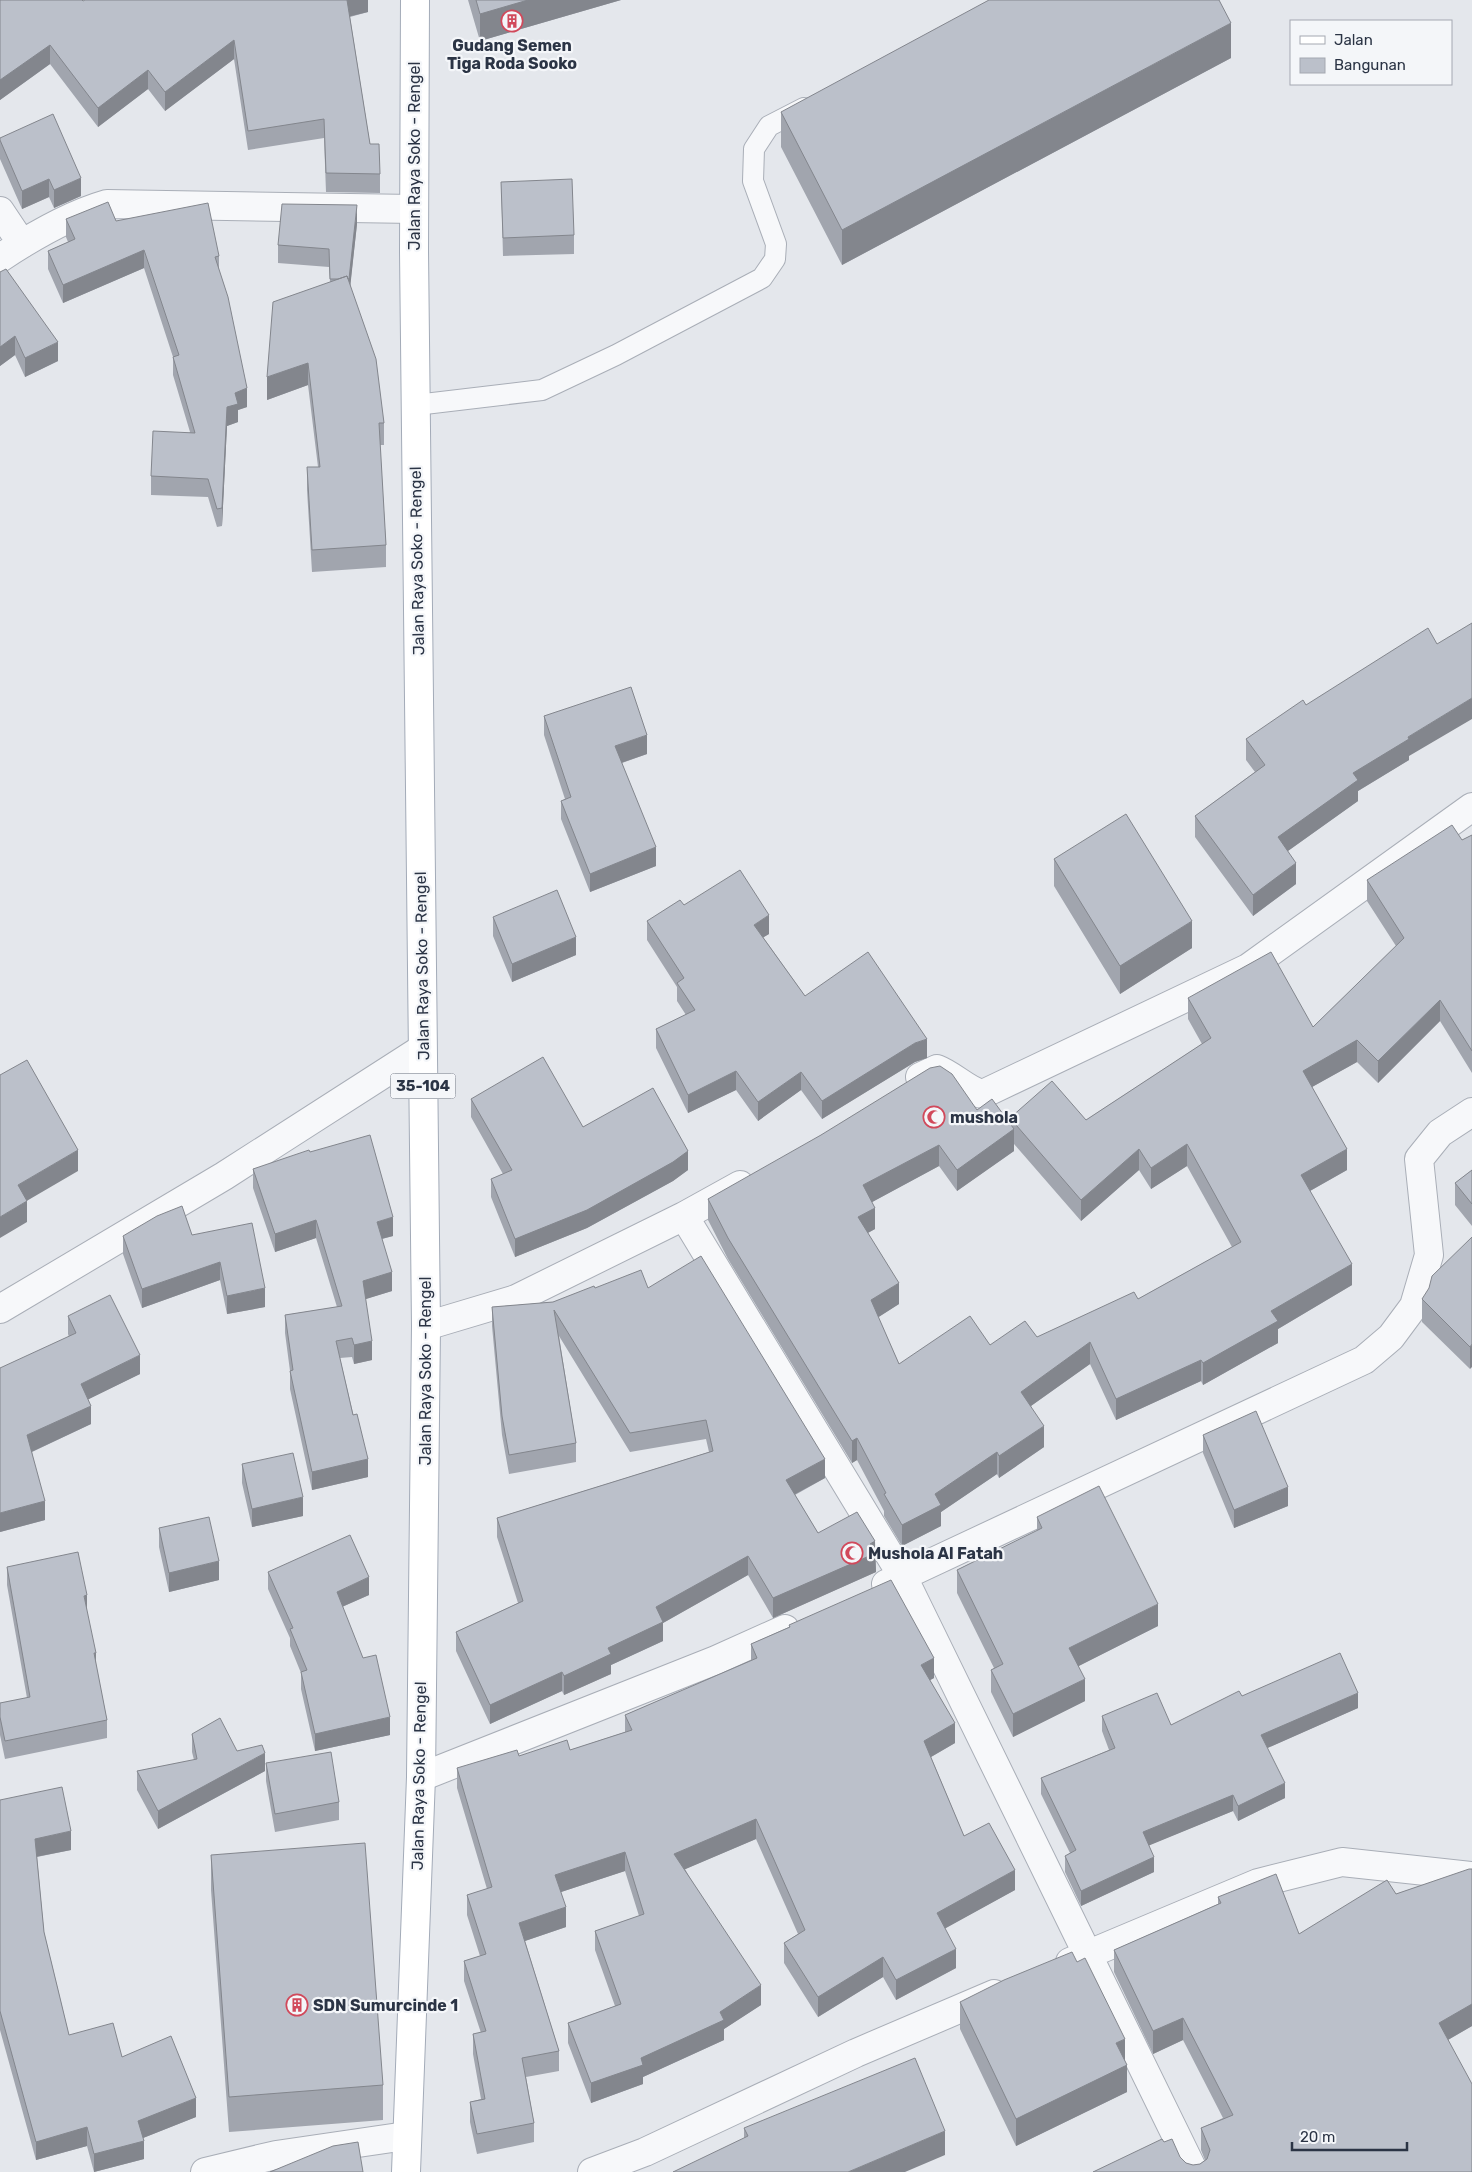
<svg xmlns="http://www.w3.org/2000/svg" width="1472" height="2172" viewBox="0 0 1472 2172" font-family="Rubik,sans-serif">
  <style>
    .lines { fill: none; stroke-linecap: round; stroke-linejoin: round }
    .lane-casing { stroke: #a9aeb7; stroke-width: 22 }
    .street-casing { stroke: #a9aeb7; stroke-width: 30 }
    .primary-casing { stroke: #a3abb8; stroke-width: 30 }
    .lane { stroke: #f7f8fa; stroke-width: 20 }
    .street { stroke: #f7f8fa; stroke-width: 28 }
    .primary { stroke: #fff; stroke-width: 28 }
    .wall { fill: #a1a5ae; fill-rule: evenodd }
    .shaded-wall { fill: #83868d }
    .building { fill: #bbc0ca; stroke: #83868d }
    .labels { text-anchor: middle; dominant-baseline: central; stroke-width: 4.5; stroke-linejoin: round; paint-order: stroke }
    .shield { fill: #f4f6f9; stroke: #676e7b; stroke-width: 1 }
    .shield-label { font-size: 15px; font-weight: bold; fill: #2b3445 }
    .poi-label { font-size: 16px; font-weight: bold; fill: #2b3445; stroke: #f4f6f9; text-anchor: start }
    .street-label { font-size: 16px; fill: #2b3445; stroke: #f4f6f9 }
  </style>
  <rect width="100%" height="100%" fill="#e4e7ec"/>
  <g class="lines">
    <g class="lane-casing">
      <path id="lane" d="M416,405L542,390L616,355L762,278L775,259L776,244L753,181L754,149L769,126L804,108"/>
    </g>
    <g class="street-casing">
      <path id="street" d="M0,211L22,244
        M0,258C33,236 69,215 107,204L414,209
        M920,1077L937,1069C953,1075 969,1092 983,1094L1248,968L1472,807
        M740,1185L684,1216L903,1577L1194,2172
        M0,1309L224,1176L422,1049
        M426,1326L516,1299L684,1216
        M886,1584L1364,1360L1391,1337L1414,1306L1429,1255L1419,1159L1440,1133L1472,1112
        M421,1777L716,1660L785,1629
        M1070,1962L1258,1883L1342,1862L1472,1876
        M205,2172L276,2155L406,2136
        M592,2172L645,2152L856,2053L994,1994"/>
    </g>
    <g class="primary-casing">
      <path id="primary" d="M406,2172L421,1777L426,1326L414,251L415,0"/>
    </g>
    <use href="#lane" class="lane"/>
    <use href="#street" class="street"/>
    <use href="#primary" class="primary"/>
  </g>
  <path class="wall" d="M0,0L83,1L368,0V12L350,17L370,144L380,174V193L326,192L324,138L248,150L234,59L165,111L148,89L98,127L50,64L0,100Z
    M468,0H621L480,41Z
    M1231,58L842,265L781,147V112Z
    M0,138L81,196L54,208L49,197L22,209L0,159Z
    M501,182L574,235V254L503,256Z
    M66,219L116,221L219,256V271L247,407L238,410V422L227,426L222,526L217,527L208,497L151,495V476L190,432L173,375V357L144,268L63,303L48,269V251L68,242L66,237Z
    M357,224L350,286L384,423V445H380L386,545V567L312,572L307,490V467H318L308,385L267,400L330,282L329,267L278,263V245Z
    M0,272L58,361L25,377L15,355L0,366Z
    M1306,705L1409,756V760L1358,791V801L1288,851L1296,884L1253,916L1195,837V816L1255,772L1246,760V739Z
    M544,716L647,754L622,763L656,866L590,892L561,819V801L565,799L544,735Z
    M1472,835V1073L1440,1021L1378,1083L1357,1062L1312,1087L1347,1170L1310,1191L1352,1285L1278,1329V1343L1203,1385L1201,1381L1116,1420L1090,1364L1031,1406L1044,1447L999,1478L997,1474L941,1512V1526L902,1546L884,1516V1511L857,1460L852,1463L728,1259L708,1220V1199L1010,1124V1118L1086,1120L1202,1044L1188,1019V998L1313,1027L1396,946L1367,901V880L1462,840ZM1014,1144L1081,1221L1139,1170L1151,1189L1187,1166L1232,1247L1138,1299L1037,1337L990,1345L899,1364L878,1317L899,1304L868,1233L875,1229L872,1202L939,1166L957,1191L1014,1151Z
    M1054,859L1192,948L1120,994L1054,886Z
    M684,905L769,934L763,937L805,996L927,1058L915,1062L822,1119L801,1090L758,1121L736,1090L688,1113L656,1048V1029L686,1015L677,1001V987L647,940V921Z
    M493,917L576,955L512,982L493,936Z
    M471,1099L583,1127L688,1170L673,1181L587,1228L515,1257L491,1197V1179L503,1174L471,1117Z
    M310,1152L393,1236L382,1239L392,1291L365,1299L372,1360L354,1364L352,1357L340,1358L368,1477L312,1490L290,1389V1371L285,1333V1315L337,1307L316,1238L275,1252L253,1188V1169Z
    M1472,1170V1226L1455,1205V1183Z
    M192,1235L265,1307L227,1314L220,1280L142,1308L123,1254V1236Z
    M1472,1237L1470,1369L1422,1322V1299Z
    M595,1288H648L825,1478L795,1495L818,1533L875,1551L876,1572L773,1618L748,1575L663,1623V1641L611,1665V1674L564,1695L562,1691L490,1724L456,1651V1632L518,1603L497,1537V1518L709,1452L706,1439L630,1452L559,1336L576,1443V1462L509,1474L502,1435L492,1326V1307L553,1302Z
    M68,1316L140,1374L88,1399L91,1424L32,1452L45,1520L0,1532L69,1337L68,1334Z
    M1203,1435L1288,1506L1234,1528L1203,1453Z
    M242,1464L303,1516L252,1527L242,1483Z
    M1037,1517L1158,1626L1078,1666L1085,1701L1013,1737L991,1692V1670L994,1668L957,1593V1570L1037,1531Z
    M159,1528L219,1580L169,1592L159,1547Z
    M7,1567L87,1612L96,1665L107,1720V1738L5,1759L0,1735V1703L27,1698L7,1585Z
    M268,1572L369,1595L342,1607L390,1735L315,1751L301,1689V1673L290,1646V1638L268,1589Z
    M789,1625L934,1678L930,1680L955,1743L931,1757L964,1836L1015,1890L945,1928L956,1968L896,2000L883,1977L818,2017L784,1963V1943L798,1934L756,1839L685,1869L761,2005L724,2029V2040L643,2077V2084L591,2103L568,2043V2023L615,2006L595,1950V1931L639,1916L625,1871L561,1892L566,1927L525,1941L559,2051V2071L526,2077L534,2123V2142L477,2154L470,2122V2102L481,2099L473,2054V2034L481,2033L464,1981V1961L480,1956L467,1915V1895L487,1889L457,1788V1768L519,1756L570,1750L625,1732V1715L751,1661V1644L789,1627Z
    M1242,1696L1358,1708L1267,1748L1285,1798L1238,1821L1233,1811L1149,1845L1154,1872L1081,1906L1065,1872V1856L1070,1853L1041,1794V1778L1109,1750L1102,1731V1716L1171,1725Z
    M192,1734L237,1751L265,1771L158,1829L137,1790V1771L194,1760L192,1752Z
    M266,1763L339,1802V1820L275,1832L266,1781Z
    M0,1800L71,1850L37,1857L44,1932L69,2035L122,2057L196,2117L143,2138L144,2159L94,2172L87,2146L36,2160L0,2030Z
    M211,1855L383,2085V2120L229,2132L211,1890Z
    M1472,1869V2026L1448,2040L1472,2172H1093L1164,2142L1180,2157L1186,2163L1193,2165L1200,2164L1205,2160L1201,2150V2128L1223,2118L1183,2040L1153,2054L1114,1972V1950L1218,1904V1897L1299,1934L1396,1894Z
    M960,2002L1125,2061L1127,2092L1016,2146L960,2029Z
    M744,2128L945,2155L744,2138Z"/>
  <path class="shaded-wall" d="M347,0H368V12L347,17Z
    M528,0H621L480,41V14Z
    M1231,23V58L842,265V230Z
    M234,40V59L165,111V92Z
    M50,45V64L0,100V80Z
    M148,70V89L98,127V108Z
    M81,178V196L54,208V190Z
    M49,179V197L22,209V191Z
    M357,205V224L349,298V279Z
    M144,250V268L63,303V285Z
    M15,336V355L0,366V347Z
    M58,342V361L25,377V358Z
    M308,363V385L267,400V377Z
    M247,388V407L238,410V422L227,426L222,526V508L227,407L235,393Z
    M1472,698V719L1409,756V760L1358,791V801L1278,858V837L1353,773L1408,737Z
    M647,735V754L615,765V746Z
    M656,847V866L590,892V874Z
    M1296,863V884L1253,916V895Z
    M769,915V934L754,943V925Z
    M1192,921V948L1120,994V966Z
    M576,937V955L512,982V964Z
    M1440,1000V1021L1378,1083V1061Z
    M927,1039V1058L915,1062L822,1119V1101L915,1043Z
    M1357,1040V1062L1303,1092V1071Z
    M736,1071V1090L688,1113V1095Z
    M801,1072V1090L758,1121V1102Z
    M1014,1129V1151L957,1191V1170Z
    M1187,1144V1166L1151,1189V1168Z
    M939,1145V1166L863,1207V1185Z
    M1139,1149V1170L1081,1221V1200Z
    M1347,1149V1170L1301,1196V1175Z
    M78,1150V1171L18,1206V1185Z
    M688,1151V1170L673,1181L587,1228L515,1257V1239Z
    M27,1201V1222L0,1238V1217Z
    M875,1208V1229L858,1238V1217Z
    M393,1217V1236L377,1240V1222Z
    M316,1220V1238L275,1252V1234Z
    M220,1262V1280L142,1308V1289Z
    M1352,1264V1285L1278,1329V1343L1203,1385V1363L1271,1311Z
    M392,1272V1291L363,1300V1281Z
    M899,1283V1304L871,1322V1300Z
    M265,1288V1307L227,1314V1296Z
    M372,1341V1360L354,1364V1345Z
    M1090,1342V1364L1021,1413V1392Z
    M1472,1344V1367L1470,1369V1347Z
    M140,1355V1374L81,1403V1384Z
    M1201,1360V1381L1116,1420V1399Z
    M91,1406V1424L27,1454V1435Z
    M1044,1426V1447L999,1478V1456Z
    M857,1438V1460L852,1463V1441Z
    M997,1452V1474L941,1512V1526L902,1546V1525L935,1494Z
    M368,1459V1477L312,1490V1472Z
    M825,1459V1478L786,1499V1480Z
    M1288,1487V1506L1234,1528V1510Z
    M303,1497V1516L252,1527V1509Z
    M45,1501V1520L0,1532V1513Z
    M875,1541L876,1572L773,1618V1598Z
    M748,1556V1575L663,1623V1641L611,1665V1674L564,1695V1676L608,1648L656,1607Z
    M219,1561V1580L169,1592V1573Z
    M369,1577V1595L337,1609V1592Z
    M87,1595V1613L84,1596Z
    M1158,1604V1626L1069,1671V1648Z
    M94,1653H96V1671Z
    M934,1658V1678L921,1685V1665Z
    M562,1672V1691L490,1724V1705Z
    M1085,1679V1701L1013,1737V1714Z
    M1358,1693V1708L1261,1751V1735Z
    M390,1717V1735L315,1751V1734Z
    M955,1723V1743L924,1761V1741Z
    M265,1753V1771L158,1829V1811Z
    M1285,1783V1798L1238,1821V1806Z
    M1233,1795V1811L1143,1848V1832Z
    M756,1819V1839L674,1874V1854Z
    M71,1831V1850L35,1857V1839Z
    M625,1852V1871L555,1894V1875Z
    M1154,1857V1872L1081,1906V1891Z
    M1015,1870V1890L937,1933V1913Z
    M566,1907V1927L519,1943V1923Z
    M956,1949V1968L896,2000V1980Z
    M883,1957V1977L818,2017V1997Z
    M761,1985V2005L724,2029V2040L643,2077V2084L591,2103V2083L641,2058L720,2012Z
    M1472,2004V2026L1439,2045V2023Z
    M1183,2018V2040L1153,2054V2031Z
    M1125,2039V2066L1127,2065V2092L1016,2146V2119L1116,2043Z
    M196,2098V2117L138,2140V2121Z
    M87,2127V2146L36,2160V2142Z
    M945,2131V2155L905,2172H848Z
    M144,2141V2159L94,2172V2154Z"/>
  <path class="building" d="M0,0H82L83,1L85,0H347L370,144H379L380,174L326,173L324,119L248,131L234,40L165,92L148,70L98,108L50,45L0,80Z
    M476,0H528L480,14Z
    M989,0H1219L1231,23L842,230L781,112Z
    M53,114L81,178L54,190L49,179L22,191L0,140V138Z
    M572,179L574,235L503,238L501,182Z
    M108,202L116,221L208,203L219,256L215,257L228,297L247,388L235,393L238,404L227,407L222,508L217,509L208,479L151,476L153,431L195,433L173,357L179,355L144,250L63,285L48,251L75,239L66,219Z
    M282,204L357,205L349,279H348L347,276L338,279H330L329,249L278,245Z
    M6,269L58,342L25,358L15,336L0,347V272Z
    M347,276L376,359L384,423H379L386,545L312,550L307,467H320L308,363L267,377L273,302Z
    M1472,623V698L1408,737L1409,739L1353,773L1358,780L1278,837L1296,863L1253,895L1195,816L1265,765L1246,739L1303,700L1306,705L1428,628L1437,644Z
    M631,687L647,735L615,746L656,847L590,874L561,801L571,797L544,716Z
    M1126,814L1192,921L1120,966L1054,859Z
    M1452,825L1462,840L1472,835V1051L1440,1000L1378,1061L1357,1040L1303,1071L1347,1149L1301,1175L1352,1264L1271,1311L1278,1321L1203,1363L1201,1360L1116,1399L1090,1342L1021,1392L1044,1426L999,1456L997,1452L935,1494L941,1505L902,1525L884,1494L886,1493L857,1438L852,1441L728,1238L708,1199L821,1135L930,1068L940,1066L952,1074L977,1110L992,1099L1014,1129L957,1170L939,1145L863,1185L875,1208L858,1217L899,1283L871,1300L899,1364L970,1316L990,1345L1025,1321L1037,1337L1134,1292L1138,1299L1241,1242L1187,1144L1151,1168L1139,1149L1081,1200L1010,1118L1052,1081L1086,1120L1211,1038L1188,998L1271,952L1313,1027L1404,938L1367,880Z
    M740,870L769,915L754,925L805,996L868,952L927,1039L915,1043L822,1101L801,1072L758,1102L736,1071L688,1095L656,1029L695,1010L677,983L684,978L647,921L680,900L684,905Z
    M557,890L576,937L512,964L493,917Z
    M543,1057L583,1127L653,1088L688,1151L673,1162L587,1210L515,1239L491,1179L512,1170L471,1099Z
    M27,1060L78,1150L18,1185L27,1201L0,1217V1075Z
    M370,1135L393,1217L377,1222L392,1272L363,1281L372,1341L354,1345L352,1338L336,1341L353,1415L357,1414L368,1459L312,1472L290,1371L293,1370L285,1315L342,1306L316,1220L275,1234L253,1169L309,1150L310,1152Z
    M1472,1170V1204L1455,1183Z
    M182,1206L192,1235L252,1223L265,1288L227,1296L220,1262L142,1289L123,1236L157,1216Z
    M1472,1237V1344L1470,1347L1422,1299L1429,1288L1432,1276Z
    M701,1256L825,1459L786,1480L818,1533L857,1512L875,1541L870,1544L876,1553L773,1598L748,1556L656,1607L663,1622L608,1648L611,1654L564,1676L562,1672L490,1705L456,1632L523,1601L497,1518L713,1451L706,1420L630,1433L554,1310L576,1443L509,1455L502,1416L492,1307L553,1302L594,1286L595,1288L641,1270L648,1288Z
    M110,1295L140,1355L81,1384L91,1406L27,1435L45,1501L0,1513V1368L76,1333L68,1316Z
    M1256,1411L1288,1487L1234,1510L1203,1435Z
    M293,1453L303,1497L252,1509L242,1464Z
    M1099,1486L1158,1604L1069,1648L1085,1679L1013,1714L991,1670L1003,1664L957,1570L1042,1528L1037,1517Z
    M209,1517L219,1561L169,1573L159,1528Z
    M350,1535L369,1577L337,1592L363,1658L376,1655L390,1717L315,1734L301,1672L307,1670L290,1629L293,1628L268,1572Z
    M78,1552L87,1595L84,1596L96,1653H94L107,1720L5,1741L0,1717V1703L30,1697L7,1567Z
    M891,1580L934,1658L921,1665L955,1723L924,1741L964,1836L989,1823L1015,1870L937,1913L956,1949L896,1980L883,1957L818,1997L784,1943L805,1930L756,1819L674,1854L761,1985L720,2012L724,2020L641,2058L643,2065L591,2083L568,2023L621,2004L595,1931L644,1914L625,1852L555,1875L566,1907L519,1923L559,2051L522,2058L534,2123L477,2134L470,2102L485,2099L473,2034L486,2031L464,1961L486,1954L467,1895L492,1887L457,1768L517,1750L519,1756L567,1740L570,1750L632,1730L625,1715L757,1658L751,1644L790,1627L789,1625Z
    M1340,1653L1358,1693L1261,1735L1285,1783L1238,1806L1233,1795L1143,1832L1154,1857L1081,1891L1065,1856L1076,1850L1041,1778L1115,1748L1102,1716L1157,1693L1171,1725L1239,1691L1242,1696Z
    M220,1718L237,1751L262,1745L265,1753L158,1811L137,1771L197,1759L192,1734Z
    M331,1752L339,1802L275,1814L266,1763Z
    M62,1787L71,1831L35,1839L44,1932L69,2035L113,2023L122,2057L171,2036L196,2098L138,2121L144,2141L94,2154L87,2127L36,2142L0,2011V1800Z
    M365,1843L383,2085L229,2097L211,1855Z
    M1469,1869H1472V2004L1439,2023L1472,2084V2172H1093L1162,2139L1164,2142L1172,2139L1180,2157L1186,2163L1193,2165L1200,2164L1207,2159L1210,2150L1201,2128L1233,2115L1183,2018L1153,2031L1114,1950L1221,1903L1218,1897L1276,1874L1299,1934L1387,1880L1396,1894Z
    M1072,1952L1077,1962L1085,1958L1125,2039L1116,2043L1127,2065L1016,2119L960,2002L1004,1980Z
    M915,2058L945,2131L848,2172H673L748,2136L744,2128Z
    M358,2142L363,2172H270L333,2146Z"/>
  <defs>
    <g id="building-ring" transform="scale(1.125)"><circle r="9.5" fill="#f4f6f9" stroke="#d1495b" stroke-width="1.5"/><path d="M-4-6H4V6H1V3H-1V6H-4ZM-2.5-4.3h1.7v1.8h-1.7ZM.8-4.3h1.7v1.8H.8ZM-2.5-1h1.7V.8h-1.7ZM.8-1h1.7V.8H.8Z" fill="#d1495b"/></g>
    <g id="mosque-ring" transform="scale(1.125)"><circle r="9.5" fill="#f4f6f9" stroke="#d1495b" stroke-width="1.5"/><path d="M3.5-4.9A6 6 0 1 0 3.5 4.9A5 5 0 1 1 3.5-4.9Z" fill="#d1495b"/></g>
  </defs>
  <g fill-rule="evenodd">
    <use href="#building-ring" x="512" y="21"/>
    <use href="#mosque-ring" x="934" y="1117"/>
    <use href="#mosque-ring" x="852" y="1553"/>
    <use href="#building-ring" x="297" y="2005"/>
  </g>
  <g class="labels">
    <rect class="shield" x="390.5" y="1073.5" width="65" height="25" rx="4"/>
    <g class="shield-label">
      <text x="423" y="1086">35-104</text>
    </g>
    <g class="poi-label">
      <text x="512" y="45" text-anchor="middle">Gudang Semen<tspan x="512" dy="18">Tiga Roda Sooko</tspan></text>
      <text x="950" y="1117">mushola</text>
      <text x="868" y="1553">Mushola Al Fatah</text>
      <text x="313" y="2005">SDN Sumurcinde 1</text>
    </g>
    <g class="street-label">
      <text transform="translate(414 156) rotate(-90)">Jalan Raya Soko - Rengel</text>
      <text transform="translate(417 561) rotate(-91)">Jalan Raya Soko - Rengel</text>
      <text transform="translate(422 966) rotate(-91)">Jalan Raya Soko - Rengel</text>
      <text transform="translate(425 1371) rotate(-90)">Jalan Raya Soko - Rengel</text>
      <text transform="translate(419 1776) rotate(-89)">Jalan Raya Soko - Rengel</text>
    </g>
  </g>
  <rect x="1290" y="20" width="162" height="65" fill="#f4f6f9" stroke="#a4a8b1"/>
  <rect x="1300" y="36" width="25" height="8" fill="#ffffff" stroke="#a4a8b1"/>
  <text x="1334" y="45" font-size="15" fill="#2b3445">Jalan</text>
  <rect x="1300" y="58" width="25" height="15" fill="#bbc0ca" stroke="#a4a8b1"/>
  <text x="1334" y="70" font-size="15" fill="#2b3445">Bangunan</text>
  <path d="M1292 2142v8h115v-8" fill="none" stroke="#2b3445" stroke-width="2.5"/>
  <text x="1300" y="2142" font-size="15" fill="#2b3445" stroke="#f4f6f9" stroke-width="4" paint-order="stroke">20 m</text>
</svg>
